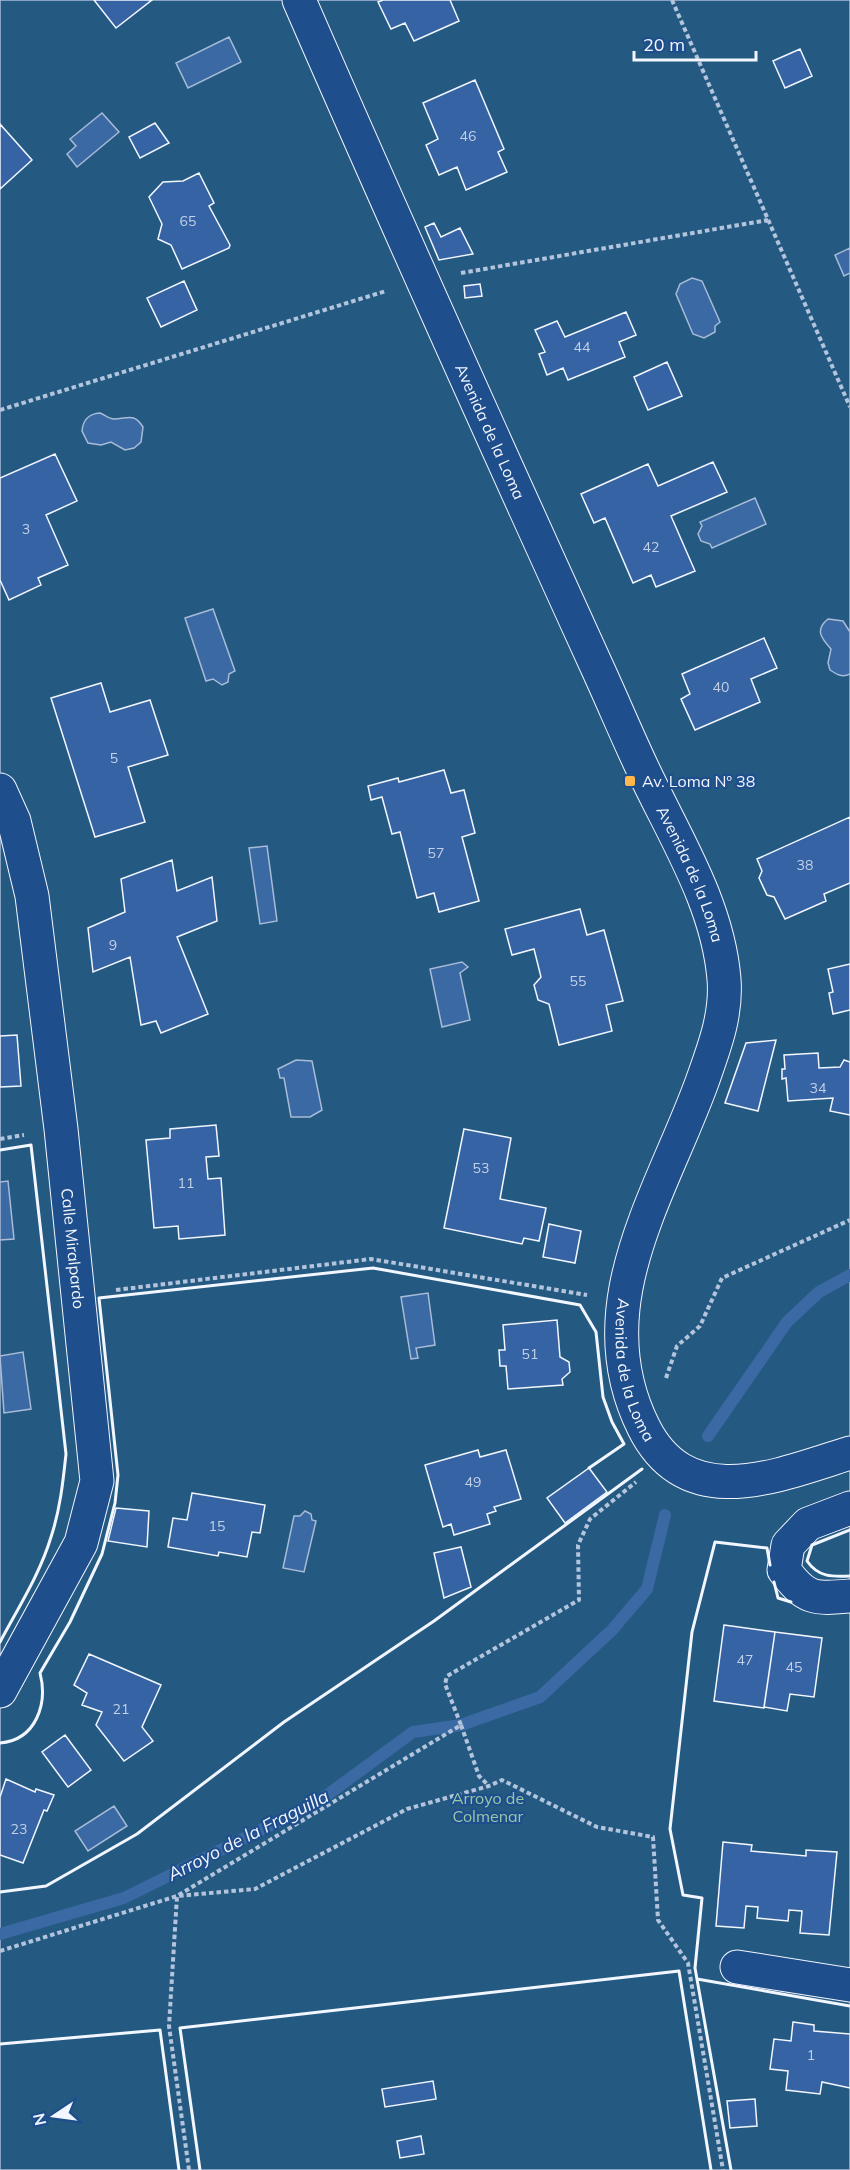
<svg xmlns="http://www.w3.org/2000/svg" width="850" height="2170" viewBox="0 0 850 2170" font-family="Mulish,sans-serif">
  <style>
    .green { fill: #245a82; stroke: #a8bbd7; stroke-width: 1.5 }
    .water { fill: #3b69a3; stroke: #a8bbd7; stroke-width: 1.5 }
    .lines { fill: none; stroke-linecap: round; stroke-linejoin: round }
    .stream { stroke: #3b69a3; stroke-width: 12 }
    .building { fill: #3563a3; stroke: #f2f6ff; stroke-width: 1.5 }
    .minor-casing { stroke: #f2f6ff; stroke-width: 35 }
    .path { stroke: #b3c4dc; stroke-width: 4; stroke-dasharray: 4.5 3; stroke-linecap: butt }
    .minor { stroke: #1f4e8c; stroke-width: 33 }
    .wall { stroke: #f2f6ff; stroke-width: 3 }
    .poi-dot { fill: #ffb74d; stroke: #1f4e8c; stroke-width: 2 }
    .labels { text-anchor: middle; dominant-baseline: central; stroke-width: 4.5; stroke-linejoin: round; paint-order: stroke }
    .number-label { font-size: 14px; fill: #c3d1e8 }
    .street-label { font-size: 16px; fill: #f2f6ff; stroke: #1f4e8c }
    .poi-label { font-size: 16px; fill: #f2f6ff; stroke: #1f4e8c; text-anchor: start }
    .park-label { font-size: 16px; fill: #97c8a6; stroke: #1f4e8c }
    .water-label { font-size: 18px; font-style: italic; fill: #f2f6ff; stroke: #1f4e8c }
  </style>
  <rect width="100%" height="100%" fill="#1f4e8c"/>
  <path class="green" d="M0,0H850V2170H0Z"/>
  <path class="water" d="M229,37L241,62L188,88L176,63Z
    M102,113L119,132L77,167L67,154L76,146L70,139Z
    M850,248V273L844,276L835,255Z
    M692,278L702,281L720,322L715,326V332L704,338L693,334L676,294L680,284Z
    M100,413C105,415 109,419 114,419C127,419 134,412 143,427L141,442L134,448L125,450L111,442L101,445L88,443L82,431C83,420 88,414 100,413Z
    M755,498L766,524L712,548L710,544L701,541L698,534L702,526L700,522Z
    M213,609L235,671L229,674L228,682L222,685L213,679L206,681L185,618Z
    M828,619L843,621L850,632V674C842,678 836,674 830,670L828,663L831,649C822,639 814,630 828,619Z
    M267,846L277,921L260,924L249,848Z
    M462,962L468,967L460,973L470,1020L442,1027L430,969Z
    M296,1060L312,1061L322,1110L310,1117H291L284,1078H280L278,1069Z
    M8,1181L14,1239L0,1240V1182Z
    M428,1293L435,1345L416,1348L418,1358L411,1359L401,1297Z
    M23,1352L31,1409L4,1413L0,1356Z
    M305,1511L311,1514L312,1520L316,1521L304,1572L283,1568L294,1516H300Z
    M114,1806L127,1826L88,1851L75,1831Z"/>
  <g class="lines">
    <path class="stream" d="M708,1436L787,1322L819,1292L850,1275
      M0,1934L124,1898L319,1801L413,1732L461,1725L540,1697L612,1630L647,1589L665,1515"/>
  </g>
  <path class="building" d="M94,0H152L116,28Z
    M383,0H450L459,21L414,41L405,23L391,29L378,2Z
    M800,49L812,76L785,88L773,61Z
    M475,80L504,149L498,152L507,172L466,190L457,167L439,175L426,145L438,139L423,103Z
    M155,123L169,143L140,158L129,137Z
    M0,124L32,160L0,189Z
    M199,173L214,203L209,206L230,245L229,248L182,269L171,245L158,239L162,224L149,197L163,182L183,181Z
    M434,223L441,237L460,228L473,254L439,260L425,227Z
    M184,281L197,310L161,327L147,298Z
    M480,284L482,296L465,298L464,286Z
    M626,312L636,335L619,342L625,357L568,380L563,368L547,375L539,354L545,352L535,330L557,321L565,337Z
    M667,362L682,396L648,410L634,377Z
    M55,454L77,501L46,515L68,565L38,578L41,585L9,600L0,580V478Z
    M713,462L727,492L671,516L695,571L656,587L651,575L633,583L605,518L594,523L581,494L648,464L658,486Z
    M764,638L777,668L751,679L760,702L695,730L681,699L690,694L682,674Z
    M101,683L110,712L150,700L168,755L128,767L145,822L95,837L51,698Z
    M444,770L451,793L464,790L475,833L462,837L479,901L439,912L434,893L417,898L400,832L392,834L382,797L371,800L368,786L398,778L399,782Z
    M850,817V883L824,894L826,901L785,919L774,897L767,895L759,878L762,871L757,859Z
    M172,860L177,891L212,877L217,921L177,937L208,1014L161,1033L156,1021L141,1025L130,957L93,972L88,928L125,912L121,879Z
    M580,909L587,935L604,930L623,1001L606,1005L612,1031L559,1045L549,1004L538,1000L534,985L541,977L534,949L512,955L505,929Z
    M850,964V1010L833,1014L829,993L833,992L828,969Z
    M17,1035L21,1086L0,1087V1036Z
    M776,1040L758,1111L725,1103L746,1043Z
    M818,1053L819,1068L840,1067L844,1060L850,1062V1115L830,1111L833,1098L788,1101L786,1078L782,1079V1069H785L784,1055Z
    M216,1125L219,1156L206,1157L208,1179L221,1178L225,1235L179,1239L178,1226L154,1228L146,1140L170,1138V1129Z
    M464,1129L511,1138L500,1199L546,1208L539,1241L524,1238L522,1244L444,1228Z
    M549,1224L581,1231L575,1263L543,1257Z
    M557,1320L560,1357L569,1362L570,1372L562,1379L563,1385L508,1389L506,1366H500L499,1350H505L503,1325Z
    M478,1450L480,1457L506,1450L521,1499L494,1507L496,1511L487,1514L490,1524L454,1535L451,1524L443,1527L425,1465Z
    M589,1468L607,1492L565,1523L547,1498Z
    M192,1493L265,1505L260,1533L252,1532L247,1557L219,1552L218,1556L168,1547L173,1518L187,1520Z
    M116,1508L149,1511L147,1547L108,1541Z
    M461,1547L471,1587L444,1598L434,1553Z
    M724,1625L775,1632L764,1708L714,1701Z
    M775,1632L822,1638L814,1697L790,1694L787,1711L764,1707Z
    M89,1654L161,1685L142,1727L153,1741L124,1761L96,1725L102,1712L82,1705L87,1693L74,1685Z
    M65,1735L91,1770L68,1787L42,1752Z
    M6,1779L35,1792L36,1789L54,1795L47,1811L44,1810L23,1863L0,1855V1797Z
    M723,1842L752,1845L751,1851L806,1856V1850L837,1852L829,1935L800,1933L802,1911L789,1910L788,1921L757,1918L758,1907L746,1906L744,1928L716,1926Z
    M793,2022L814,2025V2031L850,2034V2088L822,2082L820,2094L786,2090L788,2071L770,2069L774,2039L791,2041Z
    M433,2081L436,2099L385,2107L382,2089Z
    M755,2099L757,2126L730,2128L727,2101Z
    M421,2136L424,2154L400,2158L397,2141Z"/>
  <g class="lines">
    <g class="minor-casing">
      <g id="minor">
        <path id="s1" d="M299,0C396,223 496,445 597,667C614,704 630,743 648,780C679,844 718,907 724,979C727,1015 714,1048 702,1082C661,1195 583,1307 644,1428C688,1515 779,1475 850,1453"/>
        <path id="s2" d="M0,790L14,821L32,896L61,1129L97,1481L81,1543L0,1691"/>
        <path d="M850,1508L808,1524L788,1545L784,1570C806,1600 815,1599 850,1596"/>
        <path d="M737,1967L850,1985"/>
      </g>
    </g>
    <path class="path" d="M672,0L850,407
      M461,273L768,220
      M0,410L386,291
      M0,1139L24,1135
      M116,1290L371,1259L587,1295
      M666,1378L677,1346L700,1326L722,1278L850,1220
      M461,1725L479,1776L489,1786
      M0,1951L177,1896L255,1889L407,1809L489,1786L502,1780L597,1827L653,1837L658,1920L688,1963L723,2170
      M189,2170L169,2026L177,1896L461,1725L445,1684L447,1676L579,1600L578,1545L590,1519L636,1482"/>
    <use href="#minor" class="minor"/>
    <path class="wall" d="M0,1150L31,1145L66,1454C63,1482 60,1510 51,1537C40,1574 18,1608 0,1642
      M850,1530L812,1545L807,1561C818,1577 832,1577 850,1576
      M774,1582L778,1598L791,1602
      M0,1743C36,1740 48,1704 40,1673L70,1622L102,1554L115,1503L118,1475L99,1298L373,1268L580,1305L596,1332L603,1397L612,1422L624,1444L589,1468
      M0,1892L46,1886L137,1834L284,1722L434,1621L642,1469
      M697,1979L850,2006
      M0,2044L160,2030L179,2170
      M200,2170L180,2028L679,1971L711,2170
      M731,2170L695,1968L702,1898L683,1895L670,1829L692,1632L715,1542L767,1548L770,1565"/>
  </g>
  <rect class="poi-dot" x="624" y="775" width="12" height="12" rx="3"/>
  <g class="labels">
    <g class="number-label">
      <text x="468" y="136">46</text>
      <text x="188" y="221">65</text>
      <text x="582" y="347">44</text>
      <text x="26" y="529">3</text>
      <text x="651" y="547">42</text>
      <text x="721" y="687">40</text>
      <text x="114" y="758">5</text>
      <text x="436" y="853">57</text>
      <text x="805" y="865">38</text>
      <text x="113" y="945">9</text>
      <text x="578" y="981">55</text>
      <text x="818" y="1088">34</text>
      <text x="481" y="1168">53</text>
      <text x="186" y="1183">11</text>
      <text x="530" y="1354">51</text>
      <text x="473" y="1482">49</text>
      <text x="217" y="1526">15</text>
      <text x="745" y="1660">47</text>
      <text x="794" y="1667">45</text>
      <text x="121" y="1709">21</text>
      <text x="19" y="1829">23</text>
      <text x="811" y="2055">1</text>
    </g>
    <g class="street-label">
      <text stroke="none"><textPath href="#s1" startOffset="472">Avenida de la Loma</textPath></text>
      <text stroke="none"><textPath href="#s1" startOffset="958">Avenida de la Loma</textPath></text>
      <text stroke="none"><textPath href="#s2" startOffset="466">Calle Miralpardo</textPath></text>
      <text stroke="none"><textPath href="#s1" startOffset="1479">Avenida de la Loma</textPath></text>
    </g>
    <g class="poi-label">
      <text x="642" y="781">Av. Loma Nº 38</text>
    </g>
    <g class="park-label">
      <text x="488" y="1798">Arroyo de<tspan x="488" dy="18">Colmenar</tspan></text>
    </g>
    <g class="water-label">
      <text transform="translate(248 1835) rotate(-27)">Arroyo de la Fraguilla</text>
    </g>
  </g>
  <g transform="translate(54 2116) rotate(257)" stroke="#1f4e8c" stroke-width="4.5" paint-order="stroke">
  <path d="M0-4.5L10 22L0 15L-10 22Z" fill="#f2f6ff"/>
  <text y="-9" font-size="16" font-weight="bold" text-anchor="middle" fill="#f2f6ff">N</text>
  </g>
  <path d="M634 51v9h122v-9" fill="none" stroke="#f2f6ff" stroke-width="3"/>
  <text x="643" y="51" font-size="18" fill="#f2f6ff" stroke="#1f4e8c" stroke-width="4.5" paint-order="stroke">20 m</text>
</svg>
